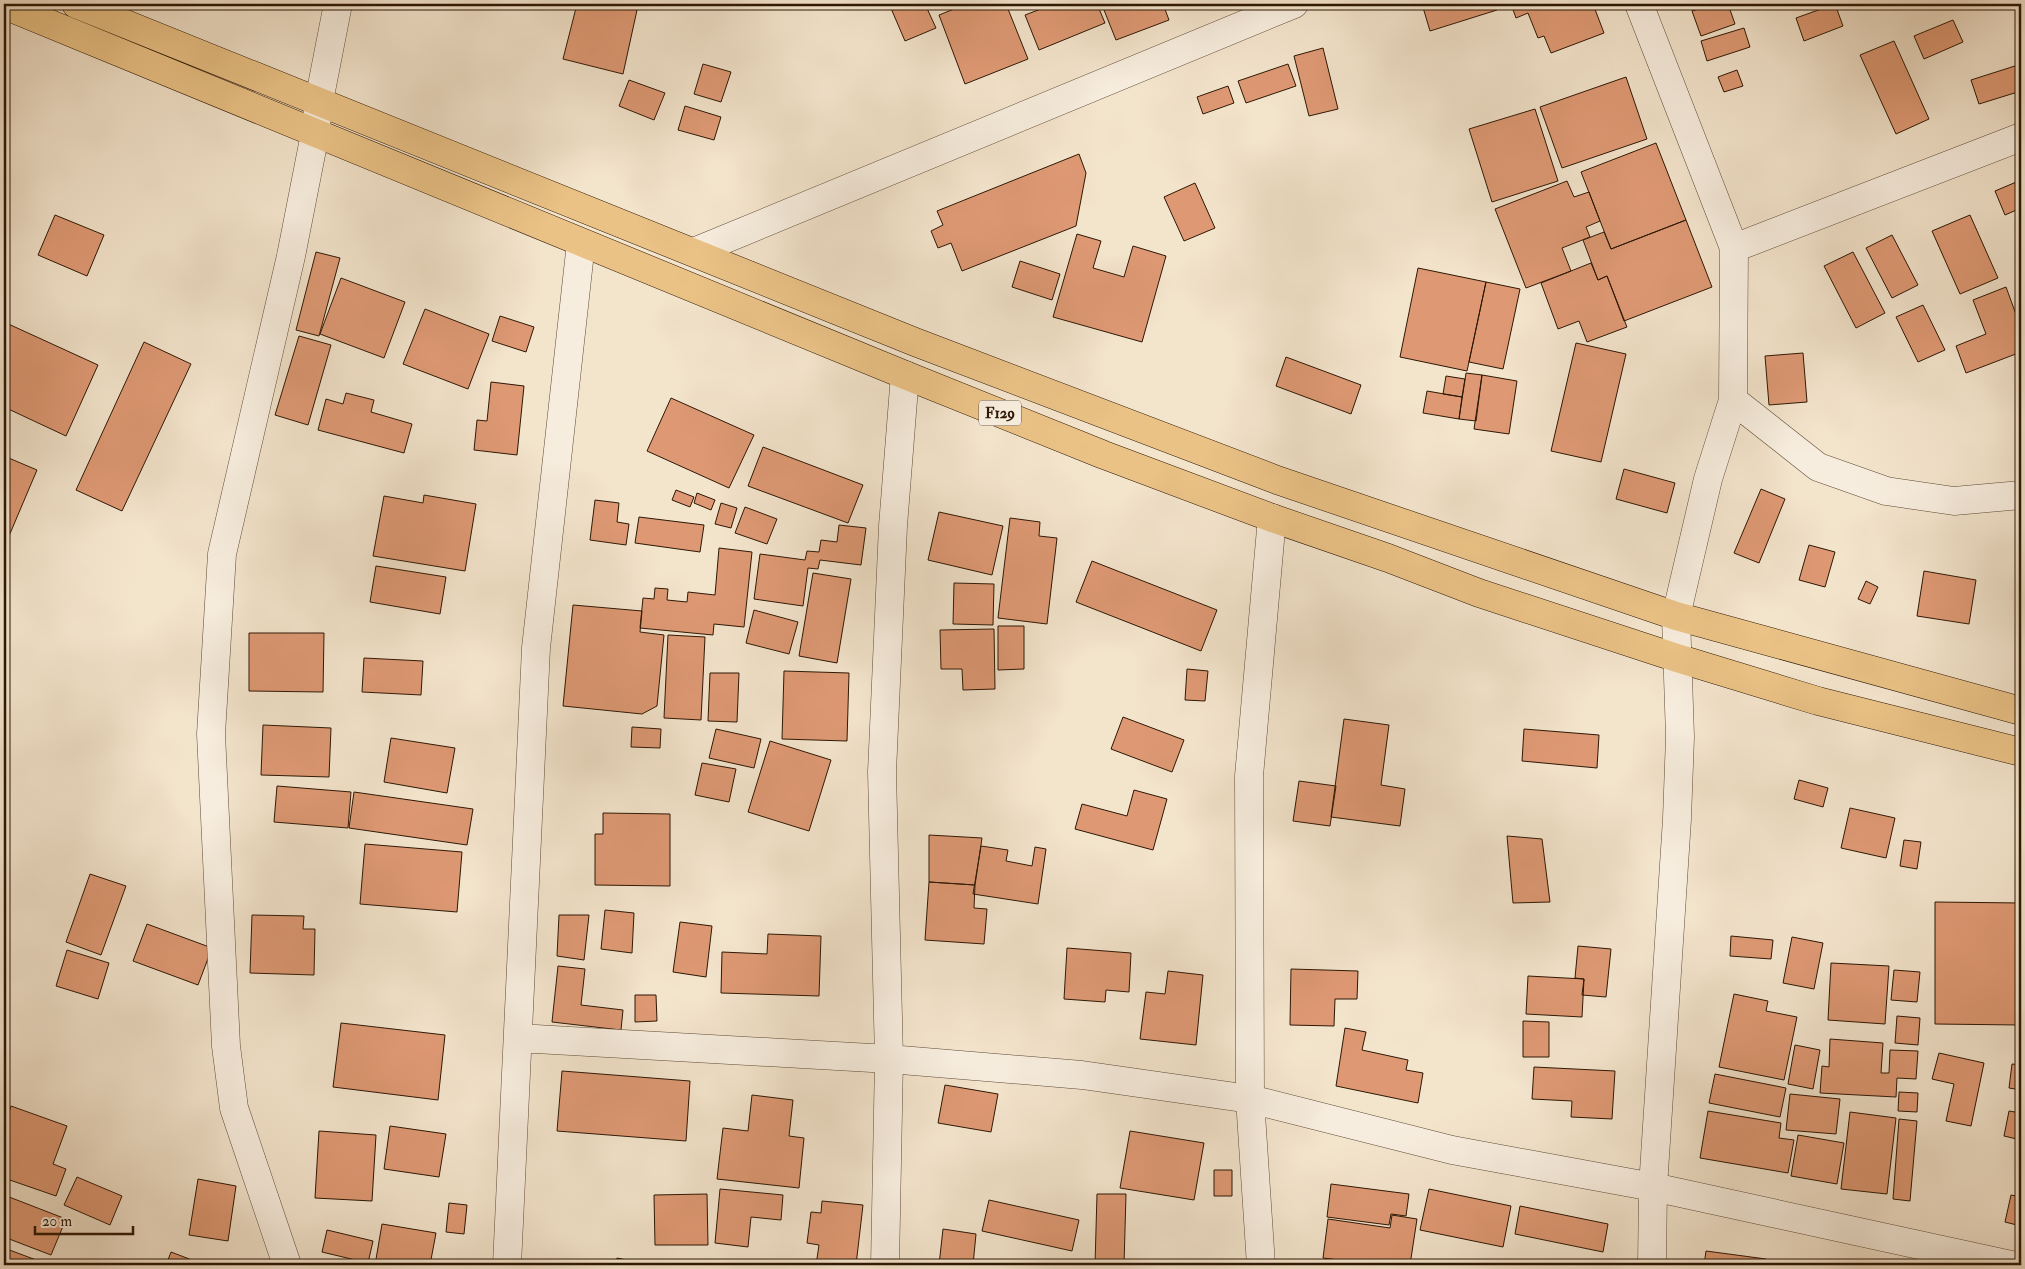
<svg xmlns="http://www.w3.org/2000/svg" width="2025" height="1269" viewBox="0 0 2025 1269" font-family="'IM FELL Double Pica',serif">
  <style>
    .building { fill: #de9974; stroke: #2d1704 }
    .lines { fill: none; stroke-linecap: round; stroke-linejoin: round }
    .street-casing { stroke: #5e4a36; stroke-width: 29 }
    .primary-casing { stroke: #2d1704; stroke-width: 29 }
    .street { stroke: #f7edde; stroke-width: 28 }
    .primary { stroke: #eac286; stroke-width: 28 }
    .labels { text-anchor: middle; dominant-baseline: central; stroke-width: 4; stroke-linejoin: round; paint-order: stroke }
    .shield { fill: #f7edde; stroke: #6a5745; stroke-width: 1 }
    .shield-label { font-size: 15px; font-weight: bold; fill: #2d1704 }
  </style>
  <rect width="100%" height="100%" fill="#f3e4cc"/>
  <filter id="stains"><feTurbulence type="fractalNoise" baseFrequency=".004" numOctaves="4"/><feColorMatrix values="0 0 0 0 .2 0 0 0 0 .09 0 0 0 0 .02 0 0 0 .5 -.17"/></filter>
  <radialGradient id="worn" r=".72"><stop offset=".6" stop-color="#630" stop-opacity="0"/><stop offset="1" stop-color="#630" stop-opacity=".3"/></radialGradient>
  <path class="building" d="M577,4H614L637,10L623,74L563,59Z
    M895,4H925L936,28L905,41L890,6Z
    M967,4H1006L1028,59L965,84L939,15Z
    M1054,4H1097L1105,23L1039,50L1025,15Z
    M1104,4H1163L1169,20L1116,40L1102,5Z
    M1422,4H1495L1497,10L1430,31Z
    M1511,4H1593L1604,33L1551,53L1544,36L1538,38L1528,13L1516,18Z
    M1713,4H1728L1735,24L1701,36L1692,11Z
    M1835,4L1843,26L1804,41L1796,18Z
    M1953,20L1963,42L1924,59L1914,36Z
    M1744,28L1750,47L1707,61L1701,41Z
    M1894,41L1929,119L1896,134L1860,55Z
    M1323,48L1338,109L1309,116L1294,56Z
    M703,64L731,72L721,102L694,94Z
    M1288,64L1296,86L1246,103L1238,81Z
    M2018,65L2021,76V91L1979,104L1971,80Z
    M1737,70L1743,86L1724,92L1718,77Z
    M1626,77L1647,139L1562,168L1540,107Z
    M629,80L665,93L654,120L619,106Z
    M1228,86L1234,103L1203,114L1197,97Z
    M685,106L721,117L714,140L678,130Z
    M1535,109L1558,181L1492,202L1469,129Z
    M1656,143L1686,220L1611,249L1581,172Z
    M1079,154L1086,173L1076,226L962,271L951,243L938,248L931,231L943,225L937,211Z
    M2021,180V208L2005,215L1995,191Z
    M1567,181L1574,197L1589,192L1600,221L1586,227L1590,237L1562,248L1571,271L1526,288L1495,209Z
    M1195,183L1215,228L1184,241L1164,197Z
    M55,215L104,235L87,276L38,255Z
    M1970,215L1998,278L1960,294L1932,231Z
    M1686,220L1712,287L1624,321L1607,276L1598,280L1583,240L1604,232L1611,249Z
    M1077,234L1101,241L1093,268L1124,277L1133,246L1166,256L1142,342L1053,317Z
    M1892,235L1918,285L1892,298L1866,248Z
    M316,252L340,258L319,336L296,330Z
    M1853,252L1885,313L1856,328L1824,266Z
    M1020,261L1060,274L1052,300L1012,287Z
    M1591,263L1598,280L1607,276L1627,327L1587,342L1579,321L1558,329L1541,283Z
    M1418,268L1486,282L1467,371L1400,357Z
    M341,278L405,302L384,358L320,334Z
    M1486,282L1520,289L1503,369L1469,362Z
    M2006,287L2021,328V352L1966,373L1956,346L1986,334L1973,300Z
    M1923,305L1945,350L1918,362L1896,317Z
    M425,309L489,334L468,389L403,364Z
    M500,316L534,327L526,352L492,341Z
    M4,322L98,365L66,436L4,407Z
    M299,336L331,345L308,425L275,415Z
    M144,342L191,364L122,511L76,490Z
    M1576,343L1626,354L1601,462L1551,451Z
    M1803,353L1807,402L1769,405L1765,356Z
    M1286,357L1361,385L1351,414L1276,386Z
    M1466,373L1482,375L1476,421L1459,419Z
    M1482,375L1517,381L1509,434L1474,429Z
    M1446,376L1465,379L1462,397L1443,394Z
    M491,382L524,386L517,455L474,450L477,420L487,421Z
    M1427,391L1462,397L1459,419L1423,413Z
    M346,393L374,400L371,412L412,424L404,453L318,430L326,399L343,404Z
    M671,398L754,435L729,488L647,451Z
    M763,447L863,485L848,523L748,486Z
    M4,456L37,470L9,536L4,534Z
    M1624,469L1675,483L1667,513L1616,499Z
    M1761,489L1785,499L1759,563L1734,553Z
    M676,490L694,497L690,507L672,500Z
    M697,493L715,500L711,510L694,503Z
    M424,495L476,504L465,571L373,556L384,496L423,503Z
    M595,500L619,503L617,522L629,524L626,545L590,540Z
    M721,503L737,508L731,528L715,524Z
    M745,507L777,519L767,544L735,533Z
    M939,512L1003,526L992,575L928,560Z
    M639,517L704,525L700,552L635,543Z
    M1010,518L1040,522L1039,536L1057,538L1047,624L998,618Z
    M839,525L866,528L861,565L820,560L818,569L808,568L803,606L754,599L760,554L805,560L807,551L819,552L821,540L837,542Z
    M1809,545L1835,552L1825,587L1799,580Z
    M719,548L752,552L744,627L714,624L713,635L640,628L643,598L654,599L655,588L668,589L667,600L687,602L688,592L715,595Z
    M1092,561L1217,610L1201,651L1076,602Z
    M376,566L446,577L440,614L370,602Z
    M1924,571L1976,580L1969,624L1917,616Z
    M813,573L851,579L837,663L799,656Z
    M1866,581L1878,587L1870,604L1858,599Z
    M954,583L994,584L993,625L953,624Z
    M573,605L642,611L640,632L664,635L657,706L642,714L563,706Z
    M754,610L798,622L789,654L746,643Z
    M998,626H1024V669L998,670Z
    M994,629L995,689L963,690L962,669H941L940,630Z
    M249,633H324L323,692L249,691Z
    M668,635L705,637L701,720L664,718Z
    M364,658L423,661L421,695L362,692Z
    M1187,669L1208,671L1205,701L1185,700Z
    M784,671L849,673L847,741L782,739Z
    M710,673H739L737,722L708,721Z
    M1123,717L1184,740L1172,772L1111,749Z
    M1344,719L1389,725L1381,785L1405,789L1400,826L1331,817Z
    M263,725L331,728L329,777L261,775Z
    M632,727L661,729L660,748L631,747Z
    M716,729L761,739L754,768L709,758Z
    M1524,729L1599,735L1597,768L1522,761Z
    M391,738L455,748L447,793L384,782Z
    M770,741L831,760L809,831L748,812Z
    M702,763L736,769L729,802L695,795Z
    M1799,780L1828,788L1823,807L1794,799Z
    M1299,781L1336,786L1330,826L1293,821Z
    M277,786L351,792L348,828L274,822Z
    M1134,790L1167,799L1153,850L1075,829L1082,804L1127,816Z
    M354,792L473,809L467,845L349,828Z
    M1850,808L1895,818L1886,858L1841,848Z
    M603,813L670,814V886L595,885V834H603Z
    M929,835L982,838L975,885L929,882Z
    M1507,836L1542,839L1550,902L1513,903Z
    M1904,840L1921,842L1917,869L1900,866Z
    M365,844L462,852L457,912L360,904Z
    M981,846L1008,850L1006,861L1032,866L1035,847L1046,849L1038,904L973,894Z
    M90,874L126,886L101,955L66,942Z
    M929,882L975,885L974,908L987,909L984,944L925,940Z
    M1935,902L2021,903V1025L1935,1024Z
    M605,910L634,913L632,953L601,949Z
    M252,915L304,916L303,929H315L314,975L250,973Z
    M559,915H589L584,960L557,956Z
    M680,922L712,926L706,977L673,972Z
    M147,924L212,948L198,985L133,961Z
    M768,934L821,936L819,996L721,993L722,952L767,954Z
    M1731,936L1773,940L1771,959L1730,956Z
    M1792,937L1823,943L1814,989L1783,983Z
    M1578,946L1611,949L1606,997L1582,995L1584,979L1575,978Z
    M1067,948L1131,953L1129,992L1106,990L1105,1002L1064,999Z
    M67,950L109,963L98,999L56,986Z
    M1831,963L1889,966L1885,1024L1828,1020Z
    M558,966L585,969L581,1005L623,1010L621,1030L552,1022Z
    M1291,969L1358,971L1357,999H1335L1334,1026L1290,1025Z
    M1894,970L1920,972L1917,1002L1891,1000Z
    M1168,971L1203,975L1196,1045L1140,1039L1146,992L1165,994Z
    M1528,976L1584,979L1582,1017L1526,1014Z
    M1734,994L1768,1001L1766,1011L1797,1017L1784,1080L1719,1067Z
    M635,995H656L657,1021L635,1022Z
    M1897,1016L1920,1018L1918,1045L1895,1043Z
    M1523,1021L1549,1022V1057H1523Z
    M341,1023L445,1035L438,1100L333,1087Z
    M1345,1028L1366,1032L1362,1050L1408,1060L1406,1070L1423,1073L1418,1103L1336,1086Z
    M1830,1039L1883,1043L1881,1073H1889L1890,1050L1918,1051L1916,1079L1897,1078L1896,1097L1820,1093L1822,1066L1829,1067Z
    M1795,1045L1820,1050L1813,1089L1788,1084Z
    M1939,1053L1984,1063L1971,1126L1946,1121L1954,1084L1932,1079Z
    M2012,1064L2021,1065V1090L2009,1088Z
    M1534,1067L1615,1071L1612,1119L1571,1117L1572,1101L1532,1099Z
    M562,1071L690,1081L686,1141L557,1131Z
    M1715,1074L1786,1088L1780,1117L1709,1103Z
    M945,1085L998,1094L991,1132L938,1123Z
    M1899,1092L1918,1093L1917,1112L1898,1111Z
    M1790,1094L1840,1099L1836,1134L1786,1130Z
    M752,1095L793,1100L789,1136L804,1138L799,1188L717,1179L723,1128L748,1131Z
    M11,1106L67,1126L53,1164L66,1169L56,1196L4,1178V1128Z
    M1708,1111L1781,1123L1779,1138L1794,1140L1788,1173L1700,1158Z
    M2009,1111L2021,1113V1140L2004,1136Z
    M1850,1112L1896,1118L1887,1194L1841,1189Z
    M1899,1119L1917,1121L1910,1201L1893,1199Z
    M390,1126L446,1134L439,1177L384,1169Z
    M319,1131L376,1135L372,1201L315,1198Z
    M1130,1131L1204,1143L1194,1200L1120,1188Z
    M1798,1135L1844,1143L1837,1184L1791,1176Z
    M1214,1170H1232V1196H1214Z
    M77,1177L122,1196L110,1225L64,1205Z
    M198,1179L236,1186L228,1241L189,1235Z
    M1331,1184L1409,1194L1406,1216L1391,1214L1389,1225L1327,1217Z
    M720,1189L783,1195L781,1220L751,1217L748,1247L715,1243Z
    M1429,1189L1511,1206L1503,1247L1420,1230Z
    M707,1194L708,1245H655L654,1195Z
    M1097,1194H1126L1124,1265H1095Z
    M4,1195L66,1219L51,1255L4,1237Z
    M2011,1195L2021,1197V1226L2005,1222Z
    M989,1200L1079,1220L1072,1251L982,1231Z
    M822,1201L863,1205L856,1265H816L819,1245L807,1243L811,1212L821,1213Z
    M449,1203L467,1205L464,1234L446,1232Z
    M1520,1206L1608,1224L1603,1252L1515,1234Z
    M1392,1215L1417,1219L1410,1265H1378L1323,1258L1328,1219L1390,1228Z
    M382,1224L436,1233L430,1265H375Z
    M943,1229L976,1234L973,1265H939Z
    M327,1230L373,1241L368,1263L322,1252Z
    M4,1248L47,1264L46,1265H4Z
    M1706,1251L1766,1259L1765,1265H1704Z
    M171,1252L205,1265H166Z
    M617,1258L651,1265H615Z"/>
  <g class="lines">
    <g class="street-casing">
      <path id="street" d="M1639,4L1734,248L1733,400L1708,479L1676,616L1680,737L1677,819L1653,1187L1652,1265
        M1734,248L2021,137
        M694,252L1294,4
        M1733,400L1818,467L1886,491L1954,501L2021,495
        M518,1038L889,1059L1082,1075L1250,1099L1452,1150L1653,1187L2011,1265
        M287,1265L234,1108L226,1046L211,734L222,554L291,256L315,134L319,101L338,4
        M507,1265L536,648L581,243
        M885,1265L889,1059L882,772L893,526L905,375
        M1261,1265L1250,1099L1249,776L1272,518"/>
    </g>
    <g class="primary-casing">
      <path id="primary" d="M76,4L915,342L1277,480L1676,616L2021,711
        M4,5L905,375L1104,455L1272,518L1388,558L1479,593L1677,658L1818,701L2021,752"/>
    </g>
    <use href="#street" class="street"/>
    <use href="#primary" class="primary"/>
  </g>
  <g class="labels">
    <rect class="shield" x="979" y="400.5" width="42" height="25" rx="4"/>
    <g class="shield-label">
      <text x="1000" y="413">F129</text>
    </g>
  </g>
  <rect width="2025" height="1269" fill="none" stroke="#f3e4cc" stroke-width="20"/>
  <rect x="5" y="5" width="2015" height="1259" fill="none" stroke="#2d1704" stroke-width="2.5"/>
  <rect x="10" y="10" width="2005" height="1249" fill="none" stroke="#2d1704"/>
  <path d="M35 1226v8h98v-8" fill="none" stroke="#2d1704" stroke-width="2.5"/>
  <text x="42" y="1226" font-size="15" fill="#2d1704" stroke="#f7edde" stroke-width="4" paint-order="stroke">20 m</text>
  <rect width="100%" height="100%" filter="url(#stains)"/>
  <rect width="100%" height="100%" fill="url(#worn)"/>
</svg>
